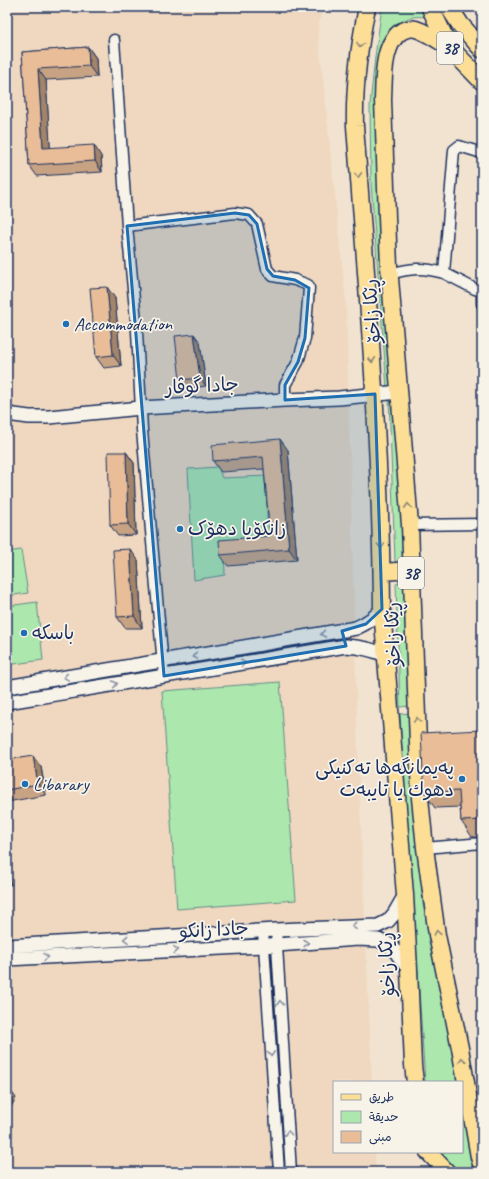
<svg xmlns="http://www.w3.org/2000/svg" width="489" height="1179" viewBox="0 0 489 1179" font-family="Caveat,'Playpen Sans Arabic',sans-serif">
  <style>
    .built { fill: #efd8bf }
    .green { fill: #ace7ad; stroke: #648b86 }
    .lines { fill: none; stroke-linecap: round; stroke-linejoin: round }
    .minor-casing { stroke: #1b2f5e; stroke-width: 13 }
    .tertiary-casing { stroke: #1b2f5e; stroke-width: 16 }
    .primary-casing { stroke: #1b2f5e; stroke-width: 19 }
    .trunk-casing { stroke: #1b2f5e; stroke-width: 20 }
    .minor { stroke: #f7f3e8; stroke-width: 10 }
    .tertiary { stroke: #f7f3e8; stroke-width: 13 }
    .primary { stroke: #fcde96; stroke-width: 16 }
    .trunk { stroke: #fcde96; stroke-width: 17 }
    .wall { fill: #c8a383; stroke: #1b2f5e }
    .shaded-wall { fill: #a2846a; stroke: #1b2f5e }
    .building { fill: #e8bd98; stroke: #1b2f5e }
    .oneway { stroke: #8c867a }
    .oneway2 { stroke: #8991a3 }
    .marked { fill: #1f6fb2; fill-opacity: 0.2; stroke: #1f6fb2; stroke-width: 3; stroke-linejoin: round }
    .poi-dot { fill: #1f6fb2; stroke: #f7f3e8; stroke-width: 1.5 }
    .labels { text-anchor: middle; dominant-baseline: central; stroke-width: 3.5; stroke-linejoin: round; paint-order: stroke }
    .shield { fill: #f7f3e8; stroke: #5d6a87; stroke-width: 1 }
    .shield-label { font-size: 18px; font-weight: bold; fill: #1b2f5e }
    .street-label { font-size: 19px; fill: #1b2f5e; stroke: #f7f3e8 }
    .poi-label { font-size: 19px; fill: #1b2f5e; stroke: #f7f3e8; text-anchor: start }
  </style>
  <rect width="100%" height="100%" fill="#f2e3d0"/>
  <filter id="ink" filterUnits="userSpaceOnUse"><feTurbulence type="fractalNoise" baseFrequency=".025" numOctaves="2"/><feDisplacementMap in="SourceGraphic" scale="8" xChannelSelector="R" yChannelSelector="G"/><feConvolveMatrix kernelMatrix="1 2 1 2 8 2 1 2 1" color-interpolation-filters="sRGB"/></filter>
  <g filter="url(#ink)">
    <path class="built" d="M7,7H322L318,31L346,301L358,757L372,1082H334V1152H375L376,1172H7Z"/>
    <path class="green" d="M382,7H420L425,17C407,15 400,21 389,35L397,387L387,388L371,184L370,105L375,57Z
      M389,399H397L404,560L398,563L395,561Z
      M218,467L222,478L267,476V520L272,521L274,541L224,544L225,575L194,580L188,469Z
      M21,550L28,593L7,596V552Z
      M401,581L405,585L409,706L400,707L396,584Z
      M37,602L43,660L7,665V606Z
      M280,682L296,900L177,909L162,691Z
      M409,713L423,904L460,1082H425L416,943L406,841L400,714Z
      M462,1092L476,1172H459L447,1161L441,1152H462Z"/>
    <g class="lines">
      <g class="minor-casing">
        <path id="minor" d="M114,40L127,226L137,331L142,430L164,676
          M482,153L459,146L454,150L444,273L475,289L482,291
          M127,226L235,213L249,215L257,224L267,269L273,276L295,280L308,285L309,288L305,338L298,362L285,385V400
          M390,274C411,268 422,267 444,273
          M482,291V304
          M410,525L482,524
          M425,848L482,843
          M276,930L291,1172
          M263,931L279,1172"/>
      </g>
      <g class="tertiary-casing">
        <path id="tertiary" d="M7,414L29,417H49L141,408L285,400L339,398L399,392
          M7,687L356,628C367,623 375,618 382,609
          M7,702L346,646C360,647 372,649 385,655
          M7,946L276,930L378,926L388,921L394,914L405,895
          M7,959L263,946L358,939L378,940L388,944L395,951L409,970"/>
      </g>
      <g class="primary-casing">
        <path id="primary" d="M367,7C359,47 354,86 355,126C367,287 381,448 382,609L405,895L409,970L413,1065L415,1082
          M449,47C439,41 428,33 416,29C412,28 406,29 402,31C382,43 384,79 383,100L387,217L389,266L410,525L420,798L425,848L437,935L460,1048L479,1157L482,1167
          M382,572L411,570
          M428,1152L447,1172"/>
      </g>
      <g class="trunk-casing">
        <path id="trunk" d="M430,7L449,47L482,81
          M449,7L460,24L482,49"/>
      </g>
      <use href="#minor" class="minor"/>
      <use href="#tertiary" class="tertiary"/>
      <use href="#primary" class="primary"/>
      <use href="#trunk" class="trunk"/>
    </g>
    <path class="wall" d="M88,47L96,58L97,77L46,80L50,148L101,156L102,172L37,176L29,165L22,52Z
      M115,298L121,366L104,368L96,357Z
      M200,342L206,386L186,389L180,380Z
      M288,450L297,560L228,566L220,555L270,536L264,469L221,472L213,461Z
      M126,452L134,463L136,535L118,536L110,525Z
      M138,560L142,628H125L117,617Z
      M481,730L482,732V837H472L461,821L460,807L435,808L424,792Z
      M7,760L41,767L46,795L7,802Z
      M7,863L11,885H7Z"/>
    <path class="shaded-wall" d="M88,47L96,58L97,77L89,66Z
      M38,69L46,80L51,159L43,148Z
      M94,145L101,156L102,172L95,161Z
      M107,287L115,298L121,366L113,355Z
      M194,334L200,342L206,386L200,378Z
      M280,439L288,450L297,560L289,549Z
      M126,452L134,463L136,535L128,524Z
      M130,549L138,560L142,628L134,616Z
      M33,756L41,767L46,795L38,784Z
      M7,863L11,885L7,879Z
      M8,1087L16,1098L8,1112L7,1110V1089Z"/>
    <path class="building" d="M88,47L89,66L38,69L43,148L94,145L95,161L29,165L22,52Z
      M107,287L113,355L96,357L90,288Z
      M194,334L200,378L180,380L175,336Z
      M280,439L289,549L220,555L219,540L270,536L263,457L213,461L212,445Z
      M108,452H126L128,524L110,525Z
      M130,549L134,616L117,617L113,550Z
      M481,730L482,751V820L461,821L459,791L424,792L421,733Z
      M33,756L38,784L7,790V760Z"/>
    <defs><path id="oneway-chevron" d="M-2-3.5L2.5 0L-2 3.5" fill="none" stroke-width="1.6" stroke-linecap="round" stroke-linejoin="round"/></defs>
    <g class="oneway">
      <use href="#oneway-chevron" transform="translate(360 45) rotate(100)"/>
      <use href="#oneway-chevron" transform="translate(358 175) rotate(86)"/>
      <use href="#oneway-chevron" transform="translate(372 360) rotate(86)"/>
      <use href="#oneway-chevron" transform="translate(408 506) rotate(-94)"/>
      <use href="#oneway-chevron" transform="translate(381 546) rotate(88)"/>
      <use href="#oneway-chevron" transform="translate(417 720) rotate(-92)"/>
      <use href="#oneway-chevron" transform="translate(437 933) rotate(-99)"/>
      <use href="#oneway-chevron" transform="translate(462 1060) rotate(-100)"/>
    </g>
    <g class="oneway2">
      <use href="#oneway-chevron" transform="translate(323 634) rotate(170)"/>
      <use href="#oneway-chevron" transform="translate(195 656) rotate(170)"/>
      <use href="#oneway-chevron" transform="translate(243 663) rotate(-9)"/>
      <use href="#oneway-chevron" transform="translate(66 677) rotate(171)"/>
      <use href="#oneway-chevron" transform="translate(115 684) rotate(-10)"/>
      <use href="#oneway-chevron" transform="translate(354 926) rotate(178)"/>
      <use href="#oneway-chevron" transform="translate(126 939) rotate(177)"/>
      <use href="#oneway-chevron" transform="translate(306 943) rotate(-4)"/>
      <use href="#oneway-chevron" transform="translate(176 950) rotate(-3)"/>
      <use href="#oneway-chevron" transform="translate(46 957) rotate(-3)"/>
      <use href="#oneway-chevron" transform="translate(280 1003) rotate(-94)"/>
      <use href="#oneway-chevron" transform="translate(271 1054) rotate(86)"/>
      <use href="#oneway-chevron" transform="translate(288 1133) rotate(-94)"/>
    </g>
  </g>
  <path class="marked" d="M235,213L249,215L257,224L267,269L273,276L295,280L309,288L305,338L298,362L285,385V400L375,394L382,609L366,624L342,631L346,646L164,676L127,226Z"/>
  <g class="poi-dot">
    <circle cx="66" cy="324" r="4"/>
    <circle cx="180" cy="529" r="4"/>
    <circle cx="24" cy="633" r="4"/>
    <circle cx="462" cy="779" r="4"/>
    <circle cx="25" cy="784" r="4"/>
  </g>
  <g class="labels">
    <g class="shield">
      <rect x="437" y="32" width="26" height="32" rx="3"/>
      <rect x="398" y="557" width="26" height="32" rx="3"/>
    </g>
    <g class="shield-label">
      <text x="450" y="48">38</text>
      <text x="411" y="573">38</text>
    </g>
    <g class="street-label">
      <text transform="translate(372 311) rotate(-94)">ڕێکا زاخۆ</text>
      <text transform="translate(202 386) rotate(-3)">جادا گوڤار</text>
      <text transform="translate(393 634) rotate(-92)">ڕێکا زاخۆ</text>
      <text transform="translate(214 930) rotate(-3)">جادا زانکو</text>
      <text transform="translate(387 964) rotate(-93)">ڕێکا زاخۆ</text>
    </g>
    <g class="poi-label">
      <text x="74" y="324">Accommodation</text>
      <text x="188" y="529">زانکۆیا دهۆک</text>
      <text x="32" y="633">باسکە</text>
      <text x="454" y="768" text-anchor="end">پەیمانگەها تەکنیکی<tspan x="454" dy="22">دهوك یا تایبەت</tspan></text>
      <text x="33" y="784">Libarary</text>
    </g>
  </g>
  <rect width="489" height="1179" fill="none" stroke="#f7f3e8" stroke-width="24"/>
  <rect x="12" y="12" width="465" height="1155" fill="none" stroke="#1b2f5e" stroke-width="1.5" filter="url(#ink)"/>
  <rect x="333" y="1081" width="130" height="72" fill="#f7f3e8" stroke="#9fa5b1"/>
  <rect x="341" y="1094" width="20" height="6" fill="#fcde96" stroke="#9fa5b1"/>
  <text x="369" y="1101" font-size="12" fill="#1b2f5e">طريق</text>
  <rect x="341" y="1111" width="20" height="12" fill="#ace7ad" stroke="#9fa5b1"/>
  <text x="369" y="1121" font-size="12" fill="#1b2f5e">حديقة</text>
  <rect x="341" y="1131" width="20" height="12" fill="#e8bd98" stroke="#9fa5b1"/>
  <text x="369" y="1141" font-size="12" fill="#1b2f5e">مبنى</text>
</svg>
